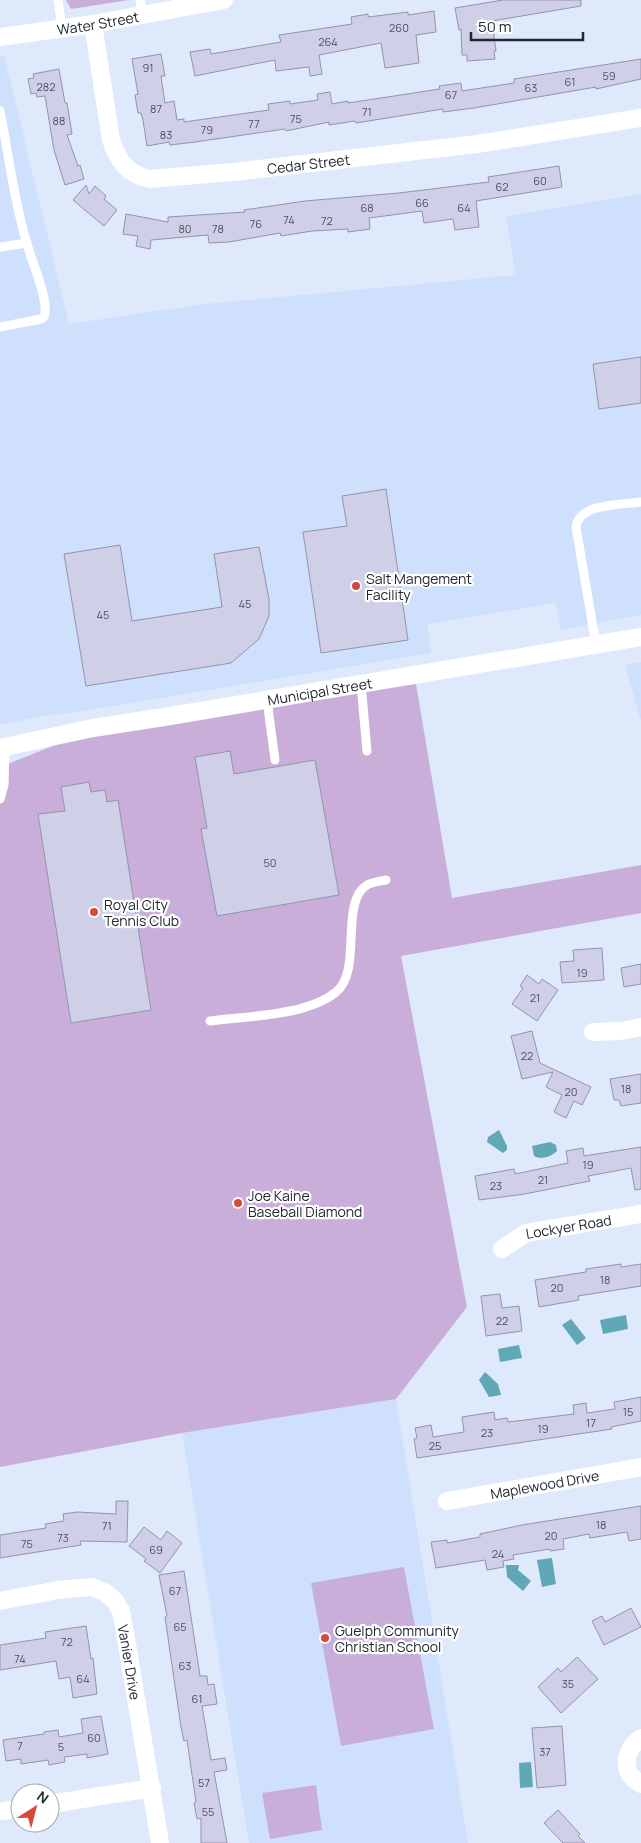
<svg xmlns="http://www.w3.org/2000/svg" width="641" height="1843" viewBox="0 0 641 1843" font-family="Manrope,sans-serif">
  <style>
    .built { fill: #cfe0fd }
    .green { fill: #c8aed9 }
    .water { fill: #61a8b6 }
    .building { fill: #cfcfe7; stroke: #9493ab }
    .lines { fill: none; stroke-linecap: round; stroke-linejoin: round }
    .service { stroke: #fff; stroke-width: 9 }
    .minor { stroke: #fff; stroke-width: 18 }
    .poi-dot { fill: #d6483e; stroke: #fff; stroke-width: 2 }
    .labels { text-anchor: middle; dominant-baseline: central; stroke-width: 4.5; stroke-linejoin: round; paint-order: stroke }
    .number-label { font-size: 11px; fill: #4c505d }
    .street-label { font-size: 14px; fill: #21262f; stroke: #fff }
    .poi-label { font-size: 14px; fill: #21262f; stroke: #fff; text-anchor: start }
  </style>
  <rect width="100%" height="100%" fill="#dee9fb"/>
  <path class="built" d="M4,55L69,324L205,304L516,275L506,216L641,194V615L561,630L556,603L428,624L431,653L103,708L38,717L0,725V56Z
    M641,662V721L625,665Z
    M396,1399L468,1843H249L182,1433Z"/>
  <path class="green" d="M66,0H129L71,9Z
    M416,684L452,898L641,865V913L401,956L467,1307L396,1399L182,1433L0,1467V767L126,717Z
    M404,1567L434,1729L341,1746L311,1583Z
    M316,1785L322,1830L270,1839L262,1793Z"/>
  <path class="water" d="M499,1130L507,1146V1150L503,1153L487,1142L488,1137Z
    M550,1142L556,1145L557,1151C551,1157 541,1160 534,1156L532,1146Z
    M626,1315L628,1329L603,1334L600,1320Z
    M571,1319L586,1338L577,1345L562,1325Z
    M519,1345L522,1358L500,1362L498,1349Z
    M485,1372L498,1384L501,1395L489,1397L479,1380Z
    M552,1558L556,1584L542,1587L537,1560Z
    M506,1565H519L518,1570L531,1581L523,1591L507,1577Z
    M531,1762L533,1787L520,1788L519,1763Z"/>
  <path class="building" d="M503,0H581V6L492,21L496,51H494L495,59L467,61V55H462L461,29L459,30L455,8Z
    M434,11L436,32L416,35L419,63L385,68L381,43L319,55L322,74L310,76L309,67L276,71L275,60L195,76L190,52L210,49L211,54L281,42L279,35L352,24L351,17L368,14V17L408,12V15Z
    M161,54L165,76H161L165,103L174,101L177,120L184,119V122L269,110L268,104L290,101V104L318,100L317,94L330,92L332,104L348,101V103L440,89L439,86L461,83L462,91L514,83V79L641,59V79L596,89V87L474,108L443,112V109L356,123L355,121L329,125V122L286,131L285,129L195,142L170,145L169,142L147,146L143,120L141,113H138L135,95L138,94L132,59Z
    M59,69L65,103H67L72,134L67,135L78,166L80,165L84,179L65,185L54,150L45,96L37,97L36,93L31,94L28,79L34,78L33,74Z
    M559,166L562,187L476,201L479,227L455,230L453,219L424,223L422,211L369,218L370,229L348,232V229L312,231L281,236L280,233L229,242L209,243L208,235L151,240L150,249L136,246L138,236L123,234L126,214L168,222V217L245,212L244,210L305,201L399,193L489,182L488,177Z
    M86,185L89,194L95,186L106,196L104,199L117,210L104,226L73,200Z
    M641,357V403L599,409L593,364Z
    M386,489L408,640L321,653L303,532L347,526L342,496Z
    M120,545L132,621L222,607L214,554L259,547L269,599V616L259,639L231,663L86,686L64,554Z
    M230,751L234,774L315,760L339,895L217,916L201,829L207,828L195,757Z
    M89,782L91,792L105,790L107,802L118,800L151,1010L71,1023L38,814L65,811L61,787Z
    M602,948L604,980L562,983L560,962L574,961L573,950Z
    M641,964V984L624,987L621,968Z
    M527,975L539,984L542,979L558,990L537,1021L512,1004L523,988L520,986Z
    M532,1031L540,1063L591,1087L582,1105L574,1101L566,1118L554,1112L562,1095L546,1087L553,1072L522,1079L511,1036Z
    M641,1074V1103L621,1106L619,1100H614L610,1079Z
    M641,1147V1189L635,1190L631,1168L588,1176L590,1181L525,1194L479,1200L475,1176L514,1169L515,1174L568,1163L566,1151L583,1148L584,1156Z
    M621,1264V1267L641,1264V1286L578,1296L579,1300L539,1307L535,1280L586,1272V1269Z
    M500,1294L502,1308L519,1306L522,1331L486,1336L481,1296Z
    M641,1397V1421L611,1427L612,1429L417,1458L414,1439L417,1438L415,1428L431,1425L433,1437L464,1432L462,1417L494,1412L495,1420L507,1418L508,1422L574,1414L573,1405L586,1403L587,1413L615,1409L614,1402Z
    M116,1501H128L127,1542L80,1541L81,1545L0,1558V1535L46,1528L45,1524L64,1521L63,1514L77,1512L116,1514Z
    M641,1506V1539L629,1541L627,1532L590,1538L589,1534L563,1539L564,1549L550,1551V1549L513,1555L514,1559L503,1561L504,1567L487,1570L485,1560L436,1568L431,1542L447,1540V1543L480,1537V1534L522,1525Z
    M144,1527L161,1540L167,1531L182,1543L160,1573L144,1561L146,1559L129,1546Z
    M184,1571L200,1676H207L208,1685L214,1684L217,1704L202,1706L211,1760L225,1758L227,1770L214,1772L227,1843H201V1818L197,1819L194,1803L196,1802L187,1740L184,1741L181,1727L165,1617L167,1616L159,1575Z
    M631,1608L641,1627L604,1645L592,1621L602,1616L605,1622Z
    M86,1626L91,1659L93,1658L97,1694L73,1698L70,1677L59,1679L56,1661L0,1670V1645L46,1638L45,1632Z
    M577,1657L598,1679L561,1713L538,1687L558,1668L561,1672Z
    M101,1716L108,1754L87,1758V1754L64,1757L65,1762L49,1765L48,1760L21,1764V1759L6,1761L3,1740L44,1734V1732L58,1730L59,1737L83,1733L81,1719Z
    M562,1726L566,1785L537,1788L532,1728Z
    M558,1810L580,1834L578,1836L585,1843H563L544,1823Z"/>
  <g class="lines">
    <path class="service" d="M58,0L62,28
      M140,0L143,15
      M0,111C10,162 16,216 34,265C38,277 49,306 44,317L41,319L0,327
      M0,247L26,243
      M596,645L576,527C579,503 621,505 641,502
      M361,684L367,751
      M267,700L275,760
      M0,799L4,785L5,746
      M210,1021C247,1016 307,1016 336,992C363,971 339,902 367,885C372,882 380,881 386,880"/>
    <g class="minor">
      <path id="s1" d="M93,24L111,140C118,161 128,175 150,179L233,172L477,144L641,118"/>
      <path id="s2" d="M0,37L93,24L224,0"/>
      <path id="s3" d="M0,748L93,728L164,717L641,637"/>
      <path d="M593,1032L621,1031L641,1027"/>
      <path id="s4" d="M502,1249L526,1233L641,1214"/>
      <path id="s5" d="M447,1501L641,1467"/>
      <path id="s6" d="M0,1601L58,1590L92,1587L106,1593L115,1601L121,1611L127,1644L160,1843"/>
      <path d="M641,1738C624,1750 620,1773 641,1784"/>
      <path d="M50,1804L152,1788"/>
      <path d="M4,1811L20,1809"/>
    </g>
  </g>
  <g class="poi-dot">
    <circle cx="356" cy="586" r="5"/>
    <circle cx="94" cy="912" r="5"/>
    <circle cx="238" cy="1203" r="5"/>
    <circle cx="325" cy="1638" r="5"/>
  </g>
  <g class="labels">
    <g class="number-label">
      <text x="399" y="27">260</text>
      <text x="328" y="41">264</text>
      <text x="148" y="67">91</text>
      <text x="609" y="75">59</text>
      <text x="570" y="81">61</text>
      <text x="46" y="86">282</text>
      <text x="531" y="87">63</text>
      <text x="451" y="94">67</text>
      <text x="156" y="108">87</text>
      <text x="367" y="111">71</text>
      <text x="296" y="118">75</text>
      <text x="59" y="120">88</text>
      <text x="254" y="123">77</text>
      <text x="207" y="129">79</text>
      <text x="166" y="134">83</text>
      <text x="540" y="180">60</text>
      <text x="502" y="186">62</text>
      <text x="422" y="202">66</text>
      <text x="367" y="207">68</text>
      <text x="464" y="207">64</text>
      <text x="289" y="219">74</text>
      <text x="327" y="220">72</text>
      <text x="256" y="223">76</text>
      <text x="185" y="228">80</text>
      <text x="218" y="228">78</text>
      <text x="245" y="603">45</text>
      <text x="103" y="614">45</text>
      <text x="270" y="862">50</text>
      <text x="582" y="972">19</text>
      <text x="535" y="997">21</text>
      <text x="527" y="1055">22</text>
      <text x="626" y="1088">18</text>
      <text x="571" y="1091">20</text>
      <text x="588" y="1164">19</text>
      <text x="543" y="1179">21</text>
      <text x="496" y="1185">23</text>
      <text x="605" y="1279">18</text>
      <text x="557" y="1287">20</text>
      <text x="502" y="1320">22</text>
      <text x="628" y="1411">15</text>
      <text x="591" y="1422">17</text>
      <text x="543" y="1428">19</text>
      <text x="487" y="1432">23</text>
      <text x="435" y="1445">25</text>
      <text x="601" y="1524">18</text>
      <text x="107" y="1525">71</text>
      <text x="551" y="1535">20</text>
      <text x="63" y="1537">73</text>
      <text x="27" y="1543">75</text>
      <text x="156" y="1549">69</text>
      <text x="498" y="1553">24</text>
      <text x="175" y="1590">67</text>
      <text x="180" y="1626">65</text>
      <text x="67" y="1641">72</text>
      <text x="20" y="1658">74</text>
      <text x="185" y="1665">63</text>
      <text x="83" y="1678">64</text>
      <text x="568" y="1683">35</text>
      <text x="197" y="1698">61</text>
      <text x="94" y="1737">60</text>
      <text x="20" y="1745">7</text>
      <text x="61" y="1746">5</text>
      <text x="545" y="1751">37</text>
      <text x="204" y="1782">57</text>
      <text x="208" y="1811">55</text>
    </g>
    <g class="street-label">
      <text stroke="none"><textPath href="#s2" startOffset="99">Water Street</textPath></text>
      <text stroke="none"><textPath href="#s1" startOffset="335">Cedar Street</textPath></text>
      <text stroke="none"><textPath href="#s3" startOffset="325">Municipal Street</textPath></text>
      <text stroke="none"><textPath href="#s4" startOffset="72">Lockyer Road</textPath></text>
      <text stroke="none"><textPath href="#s5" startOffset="99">Maplewood Drive</textPath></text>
      <text stroke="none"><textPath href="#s6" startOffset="184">Vanier Drive</textPath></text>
    </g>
    <g class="poi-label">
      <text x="366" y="578">Salt Mangement<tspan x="366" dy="16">Facility</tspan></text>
      <text x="104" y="904">Royal City<tspan x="104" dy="16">Tennis Club</tspan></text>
      <text x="248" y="1195">Joe Kaine<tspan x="248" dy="16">Baseball Diamond</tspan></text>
      <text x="335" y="1630">Guelph Community<tspan x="335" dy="16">Christian School</tspan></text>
    </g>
  </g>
  <g transform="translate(35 1808) rotate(36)"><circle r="24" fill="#ffffff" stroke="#a6a8ac"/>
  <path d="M0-4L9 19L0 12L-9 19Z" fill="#d6483e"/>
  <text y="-8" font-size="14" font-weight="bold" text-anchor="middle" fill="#21262f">N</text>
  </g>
  <path d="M471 32v8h112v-8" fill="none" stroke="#21262f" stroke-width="2.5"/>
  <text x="478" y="32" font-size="15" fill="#21262f" stroke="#ffffff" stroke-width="4" paint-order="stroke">50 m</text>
</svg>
